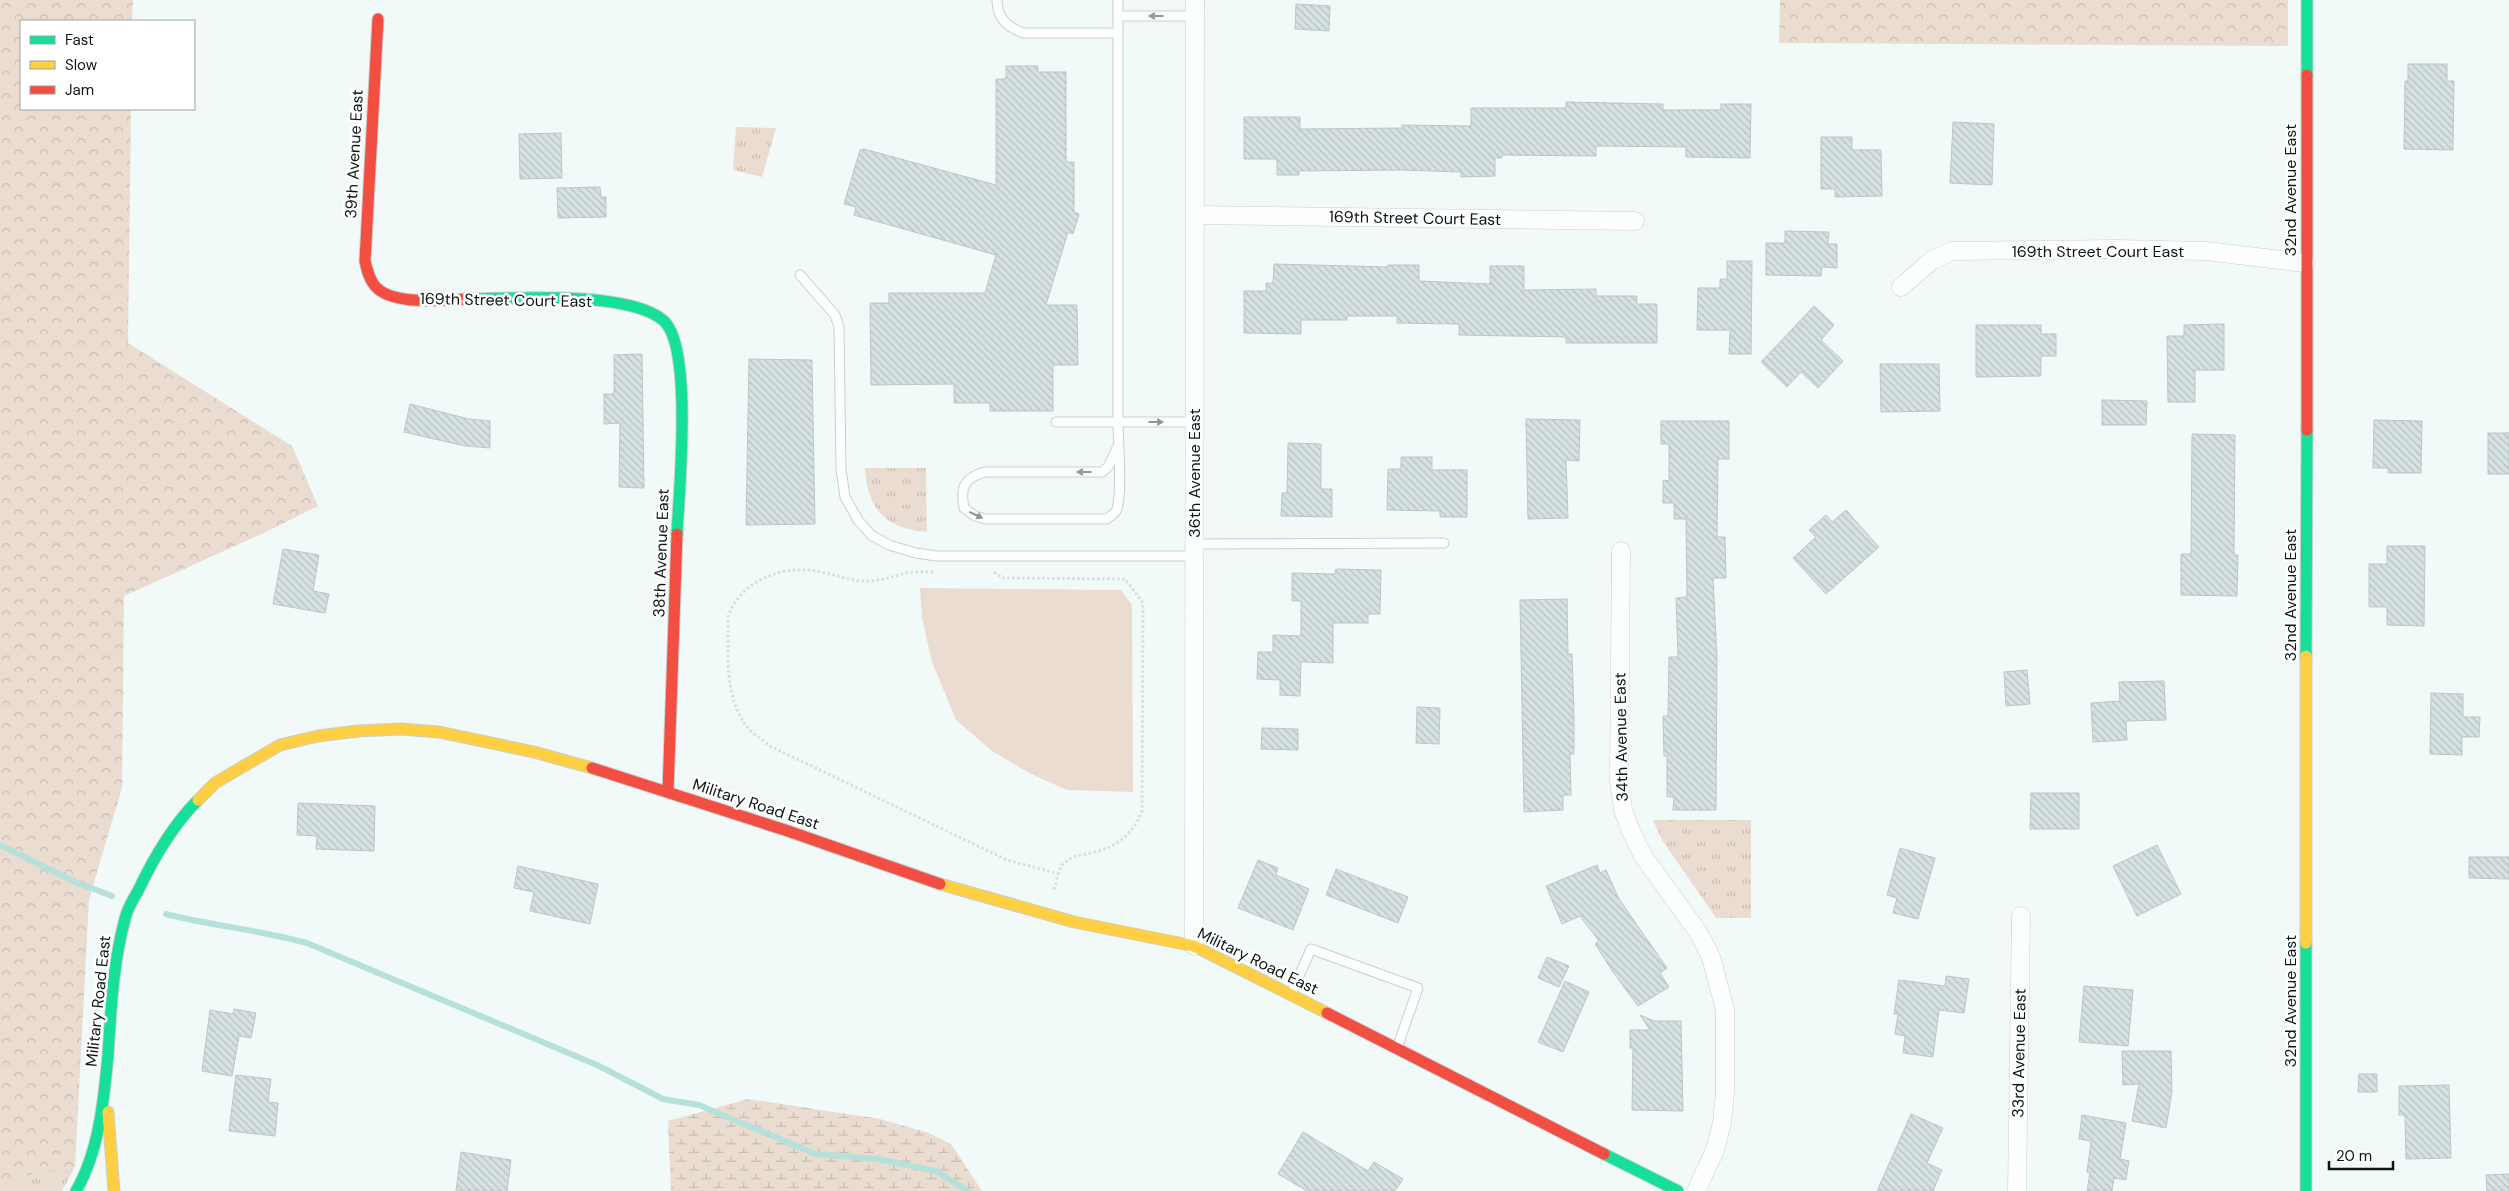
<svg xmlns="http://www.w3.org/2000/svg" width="2509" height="1191" viewBox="0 0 2509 1191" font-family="'DM Sans',sans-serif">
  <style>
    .grass { fill: url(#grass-tufts) }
    .forest { fill: url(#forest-crowns) }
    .wetland { fill: url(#wetland-marsh) }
    .garden { fill: #eadcd0 }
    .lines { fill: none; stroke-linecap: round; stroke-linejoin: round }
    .stream { stroke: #b6e0da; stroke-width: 6 }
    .building { fill: url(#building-back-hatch); stroke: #bfc6c5 }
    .lane-casing { stroke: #c8d0cf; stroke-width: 11 }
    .street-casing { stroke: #c8d0cf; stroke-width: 19 }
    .fast-casing { stroke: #c8d0cf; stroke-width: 13 }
    .slow-casing { stroke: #c8d0cf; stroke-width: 13 }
    .jam-casing { stroke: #c8d0cf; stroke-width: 13 }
    .path { stroke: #dbdddd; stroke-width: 3; stroke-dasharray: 2.5 2.5; stroke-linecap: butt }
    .lane { stroke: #fdfefe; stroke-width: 9 }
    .street { stroke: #fdfefe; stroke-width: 18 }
    .fast { stroke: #16e098; stroke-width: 11 }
    .slow { stroke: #ffcf43; stroke-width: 11 }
    .jam { stroke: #f24e42; stroke-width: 11 }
    .oneway { fill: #919695 }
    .labels { text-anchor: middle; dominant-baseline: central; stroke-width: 5; stroke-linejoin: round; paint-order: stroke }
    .street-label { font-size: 16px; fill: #0e1614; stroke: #fff }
  </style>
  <defs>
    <pattern id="grass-tufts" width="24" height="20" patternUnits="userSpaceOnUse" patternTransform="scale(1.25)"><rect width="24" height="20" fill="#eadcd0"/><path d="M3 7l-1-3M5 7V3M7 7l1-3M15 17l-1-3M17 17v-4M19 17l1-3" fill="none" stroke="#c8bcb2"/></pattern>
    <pattern id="forest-crowns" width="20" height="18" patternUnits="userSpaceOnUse" patternTransform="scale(1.25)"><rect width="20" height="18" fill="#eadcd0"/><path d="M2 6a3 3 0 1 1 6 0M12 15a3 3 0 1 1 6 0" fill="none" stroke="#c8bcb2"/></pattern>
    <pattern id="wetland-marsh" width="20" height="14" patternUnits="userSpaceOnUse" patternTransform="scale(1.25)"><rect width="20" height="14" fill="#eadcd0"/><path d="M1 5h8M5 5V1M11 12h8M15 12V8" fill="none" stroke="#c8bcb2"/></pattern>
    <pattern id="building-back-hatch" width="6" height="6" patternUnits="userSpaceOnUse" patternTransform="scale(1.25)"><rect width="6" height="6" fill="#d5e2e1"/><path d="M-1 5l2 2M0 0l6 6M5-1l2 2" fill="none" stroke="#b6c1c0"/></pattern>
  </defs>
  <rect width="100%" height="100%" fill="#f1faf9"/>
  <path class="grass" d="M736,127L776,128L762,177L733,170Z
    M865,468H926L927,532C886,529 867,509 865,468Z
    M1653,820H1751V918H1716L1662,840Z
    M75,1167L62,1191H0V1186H8L36,1172Z"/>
  <path class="forest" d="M0,0H133L132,21H21V109H131L128,343L292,446L318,506L264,533L124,596L122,788L89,899L75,1167L36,1172L8,1186H0Z
    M1780,0H2288V46L1779,43Z"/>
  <path class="wetland" d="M748,1099L880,1119L929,1133L951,1144L982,1191H671L668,1121Z"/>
  <path class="garden" d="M920,588L1121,590L1132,605L1133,792L1067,790L1031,774L992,751L956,720L932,662L922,618Z"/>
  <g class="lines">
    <path class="stream" d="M0,845L75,882L112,896
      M166,914C213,926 260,930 307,943L597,1065L663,1099L699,1105L815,1154L878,1159L936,1171L968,1191"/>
  </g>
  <path class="building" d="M1296,4L1330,6L1329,31L1295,29Z
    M2408,64H2447V81H2454L2453,150L2404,149L2405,81H2408Z
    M1006,66H1038V72H1066V162H1074V212L1079,214L1073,234L1068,232L1046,305H1077L1078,365H1053V411H990V403H954V384L871,385L870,303H889V293H985L996,255L854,215L856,207L844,204L860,150L864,149L996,185V79H1006Z
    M1566,102L1663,104V110H1721V104H1751L1750,158L1686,157V147L1596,146V156L1502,155V158H1495V176L1461,177V172L1401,170L1299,171V175H1277V159H1244V117H1300V129L1402,128V125L1471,126V108H1566Z
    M1953,122L1994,124L1992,185L1950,183Z
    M561,133L562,178L520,179L519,134Z
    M1821,137H1852V150H1881L1882,196L1835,197V189H1821Z
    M600,187L601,197H606V217L558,218L557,188Z
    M1785,231L1829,232L1828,244H1837V268L1822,267L1821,276L1766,275V243H1785Z
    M1727,261H1752L1751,354H1729L1730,330H1697L1698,288H1720V279H1727Z
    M1274,264L1388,267V265H1419V281L1490,284V266H1524V290L1596,289V296H1637V304H1657V343H1566V337L1459,335V324L1397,323V316H1347V320H1301V334L1244,333V291H1266V283H1273Z
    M1814,306L1834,325L1821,340L1843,361L1818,388L1801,372L1787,387L1761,362Z
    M2224,324V370H2195V402H2168L2167,336H2184V325Z
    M1976,325H2041V334H2056V356H2041V376L1976,377Z
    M642,354L644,488L619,487L620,423L604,424V394H614V355Z
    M749,359L812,360L815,524L746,525Z
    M1880,364H1939L1940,411L1881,412Z
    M2102,400L2147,401L2146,425H2102Z
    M410,404L469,419L490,421V448L465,446L404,432Z
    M1526,419L1580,420L1579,461L1566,460L1568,518L1528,519Z
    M2374,420L2422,421L2421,473H2388V468H2373Z
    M1661,421H1729V459H1718L1717,537H1725L1726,578H1713L1717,658L1716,810H1673L1674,797H1667V756H1664L1663,716H1668L1669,657H1678L1676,598L1687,597L1686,519H1674V503H1663V480L1669,481V444H1661Z
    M2488,433H2509V474H2488Z
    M2192,434L2235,435L2234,555H2238L2237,596L2181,595V554H2191Z
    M1288,443L1321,444V489H1332V517L1281,516L1282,493H1287Z
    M1401,457H1432V470H1467V517H1440V511L1387,510L1388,469H1401Z
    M1846,510L1879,547L1826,594L1793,558L1816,537L1809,530L1826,515L1832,522Z
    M2387,546H2425L2424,626L2387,625V607H2369V564H2387Z
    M283,549L319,555L313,591L329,594L325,613L273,604Z
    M1336,569L1381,570L1380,614H1368V623H1333V663L1301,662L1300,696L1280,695V680L1257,679L1258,652H1273V635L1301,636V601H1292V573L1335,574Z
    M1567,599L1568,654H1572L1574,714V754H1570L1571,795H1563V810L1524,812L1520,600Z
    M2027,670L2030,704L2006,706L2004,672Z
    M2164,681L2166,720L2126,721L2127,740L2093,742L2091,703L2120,701L2119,682Z
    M2431,693L2463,694V717H2480L2479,737H2462V755L2430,754Z
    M1417,707L1440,708L1439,744L1416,743Z
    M1262,728L1298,729V750L1261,749Z
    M2031,793H2079V829H2030Z
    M298,803L375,806L374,851L316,849L317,836L297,835Z
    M2157,845L2181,894L2137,916L2113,866Z
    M1900,848L1935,858L1918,919L1893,913L1897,898L1887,895Z
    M2469,857H2509V879L2469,878Z
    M1258,860L1278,868L1276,875L1309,889L1293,930L1238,908Z
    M1597,865L1600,873L1606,870L1619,899L1667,968L1660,973L1669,987L1638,1006L1615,975L1595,944L1599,941L1580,916L1562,924L1546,886Z
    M518,866L598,884L590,924L530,911L534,892L514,888Z
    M1336,869L1408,897L1398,923L1326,895Z
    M1547,957L1569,966L1559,987L1538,978Z
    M1946,976L1969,979L1964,1013L1939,1010L1933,1057L1903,1053L1905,1036L1895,1034L1898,1014H1894L1899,980L1945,986Z
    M1565,981L1589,992L1563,1052L1538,1042Z
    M2084,986L2133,990L2128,1046L2079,1042Z
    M234,1009L256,1013L251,1038L239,1036L232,1076L202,1071L210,1010L233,1014Z
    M1640,1015L1654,1021H1681L1683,1111L1632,1110L1633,1048H1630V1030H1650Z
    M2122,1051H2171L2172,1092L2166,1128L2132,1121L2139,1084L2123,1085Z
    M2359,1074H2377V1092H2358Z
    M236,1075L271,1079L268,1102L278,1103L275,1136L229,1131Z
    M2449,1085L2451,1158L2406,1159L2405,1115H2399V1086Z
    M1911,1114L1943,1128L1927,1163L1942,1170L1933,1191H1877Z
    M2082,1115L2126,1123L2120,1159L2129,1161L2126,1180L2114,1178L2112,1191H2087L2090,1173L2087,1172L2091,1141L2079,1139Z
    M1303,1132L1368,1171L1374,1162L1403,1179L1395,1191H1307L1278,1174Z
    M461,1152L511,1160L507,1191H456Z
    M2509,1174V1191H2487L2486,1175Z"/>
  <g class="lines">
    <g class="lane-casing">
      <path id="lane" d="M997,0C997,18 1007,27 1023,33H1118
        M1118,0V422C1118,440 1123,498 1116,511C1114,514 1110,516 1107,519H986L975,516L964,508C960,487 964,478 985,472H1102L1108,467L1118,446
        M1118,16H1195
        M800,275L835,315L839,327L841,469L845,497L858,520L871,535L889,545L916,553L936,556H1194
        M1056,422H1194
        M1194,544L1444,543
        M1291,994L1311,949L1418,988L1397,1048"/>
    </g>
    <g class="street-casing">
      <path id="street" d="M1195,215L1635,221
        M1901,287L1931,261L1952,251L2117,249L2206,251L2305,263
        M1621,551L1619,780L1623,810L1631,831L1643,856L1698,932L1711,957L1725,1010V1092L1722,1123L1715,1150L1696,1191
        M1194,946L1195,0
        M2017,1191L2021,916"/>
    </g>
    <g class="fast-casing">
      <path id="fast" d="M2307,75V0
        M471,299C516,298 630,291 664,321C693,348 679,492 677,534
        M2306,656L2307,430
        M1604,1154L1678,1191
        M76,1191C99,1152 104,1099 108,1055C111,1009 113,963 125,919C127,909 133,900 138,891C154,857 172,826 198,800
        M2306,1191V943"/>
    </g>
    <g class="slow-casing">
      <path id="slow" d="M198,800L215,783L280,745L318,736L358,731L401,729L439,732L534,752L592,768
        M940,884L1074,922L1194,946L1327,1013
        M2306,943V656
        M108,1112L114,1191"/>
    </g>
    <g class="jam-casing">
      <path id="jam" d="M378,19L365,261C367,270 369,279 375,286C393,307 446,299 471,299
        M2307,430V75
        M592,768L788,831L940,884
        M668,792L677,534
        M1327,1013L1604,1154"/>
    </g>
    <path class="path" d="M933,572C924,572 914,571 906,573C893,576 882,581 868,581C848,582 828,571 807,570C774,568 739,584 728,617C729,655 723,699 749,729C755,736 764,741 770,746L1007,860L1060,874
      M994,572L1003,578L1125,579L1143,603L1142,811C1133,835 1116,847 1091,853C1081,855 1071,856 1063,864C1058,869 1056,885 1053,892"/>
    <use href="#lane" class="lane"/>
    <use href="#street" class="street"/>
    <use href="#fast" class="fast"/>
    <use href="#slow" class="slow"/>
    <use href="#jam" class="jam"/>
  </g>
  <defs><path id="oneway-solid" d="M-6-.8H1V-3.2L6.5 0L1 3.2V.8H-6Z" transform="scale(1.25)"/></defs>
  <g class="oneway">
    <use href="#oneway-solid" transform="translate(1156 16) rotate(180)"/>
    <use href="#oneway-solid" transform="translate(1156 422)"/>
    <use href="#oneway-solid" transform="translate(1084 472) rotate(180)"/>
    <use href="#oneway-solid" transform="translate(976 515) rotate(25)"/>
  </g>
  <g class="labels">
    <g class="street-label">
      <text transform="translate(354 154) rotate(-87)">39th Avenue East</text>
      <text transform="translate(2290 190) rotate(-90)">32nd Avenue East</text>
      <text transform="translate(1415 218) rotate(1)">169th Street Court East</text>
      <text x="2098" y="251">169th Street Court East</text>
      <text transform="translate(506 300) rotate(1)">169th Street Court East</text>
      <text transform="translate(1194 473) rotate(-90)">36th Avenue East</text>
      <text transform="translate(661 553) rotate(-88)">38th Avenue East</text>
      <text transform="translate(2290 595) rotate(-90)">32nd Avenue East</text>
      <text transform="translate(1621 737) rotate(-91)">34th Avenue East</text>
      <text transform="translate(756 804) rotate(18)">Military Road East</text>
      <text transform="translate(1258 961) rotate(26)">Military Road East</text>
      <text transform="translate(98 1001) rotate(-84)">Military Road East</text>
      <text transform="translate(2290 1001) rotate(-90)">32nd Avenue East</text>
      <text transform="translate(2019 1053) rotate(-89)">33rd Avenue East</text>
    </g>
  </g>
  <rect x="20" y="20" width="175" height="90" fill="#ffffff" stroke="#9fa2a1"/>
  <rect x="30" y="36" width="25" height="8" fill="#16e098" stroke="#9fa2a1"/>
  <text x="65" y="45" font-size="15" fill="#0e1614">Fast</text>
  <rect x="30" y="61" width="25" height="8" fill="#ffcf43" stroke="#9fa2a1"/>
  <text x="65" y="70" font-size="15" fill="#0e1614">Slow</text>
  <rect x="30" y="86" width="25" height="8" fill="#f24e42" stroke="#9fa2a1"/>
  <text x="65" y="95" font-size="15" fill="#0e1614">Jam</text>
  <path d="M2329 1161v8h64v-8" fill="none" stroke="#0e1614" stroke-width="2.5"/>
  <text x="2336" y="1161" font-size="15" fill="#0e1614" stroke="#ffffff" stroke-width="4" paint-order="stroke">20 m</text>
</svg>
